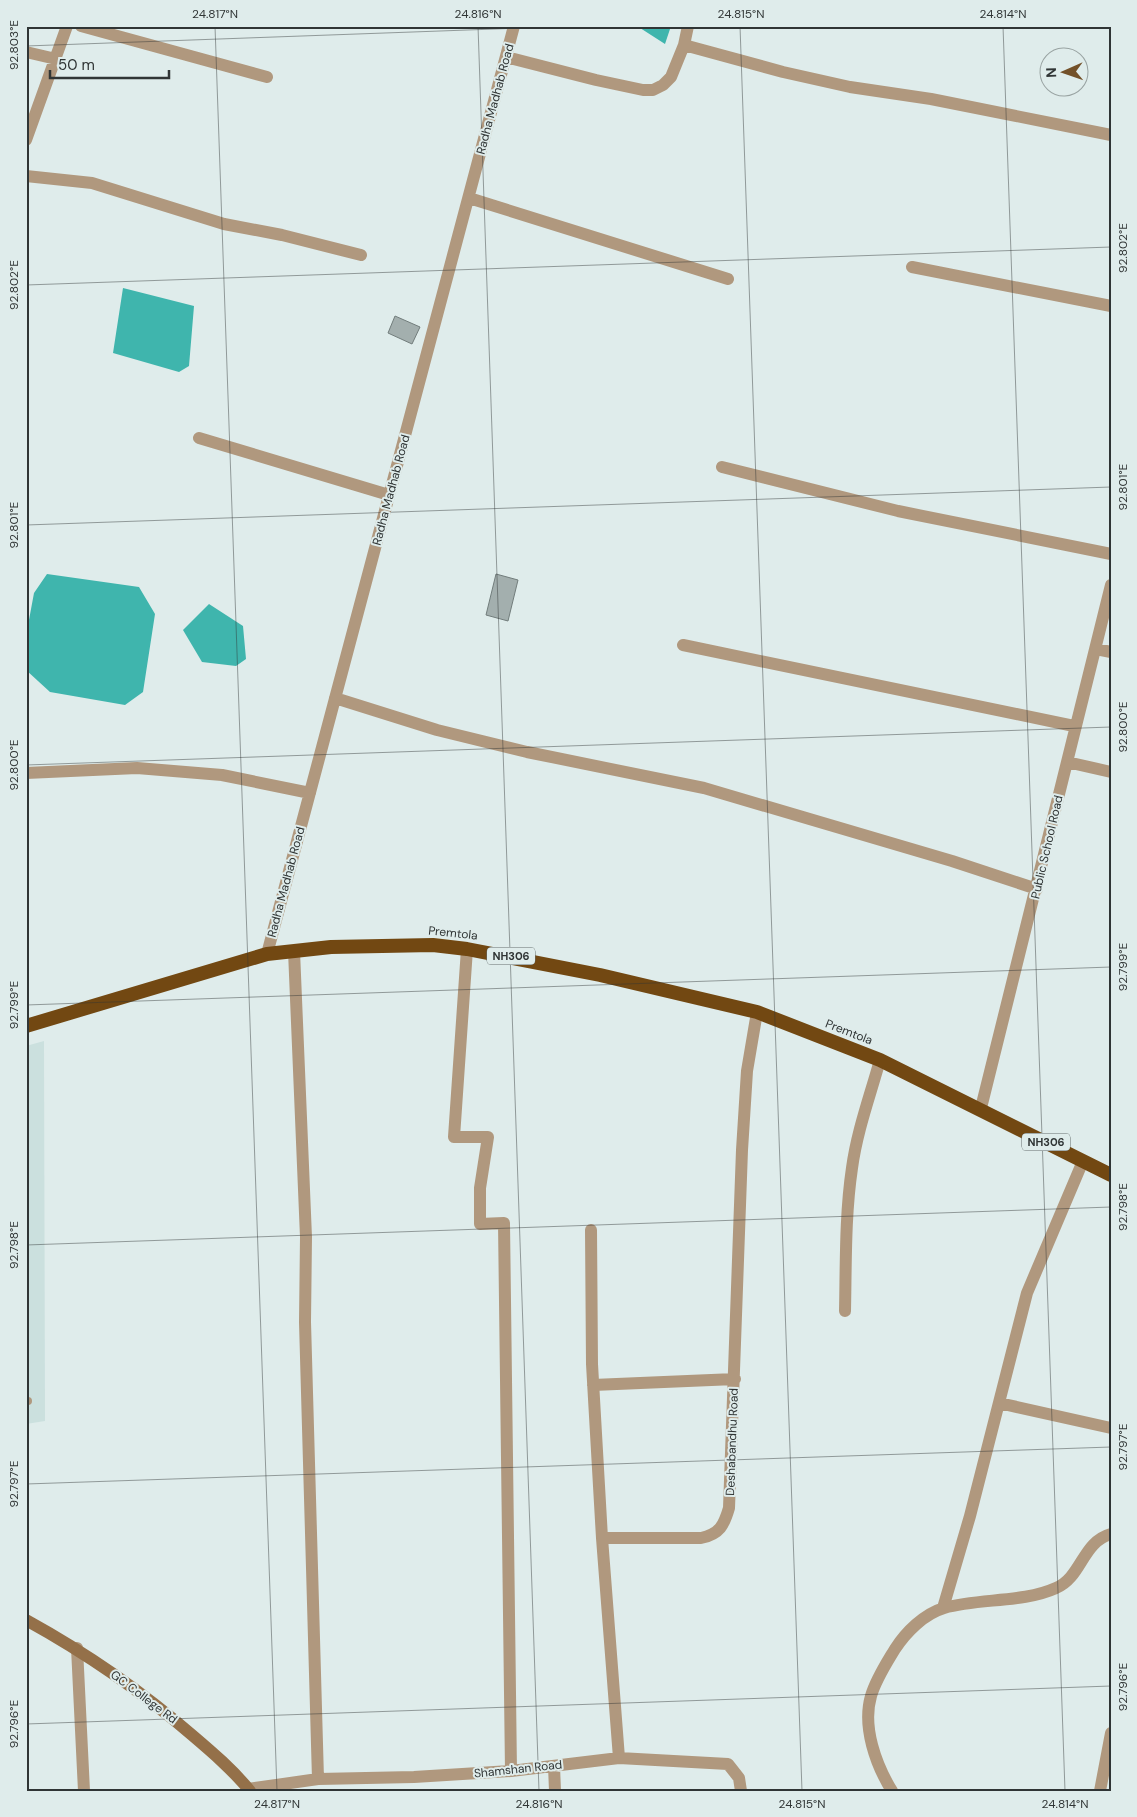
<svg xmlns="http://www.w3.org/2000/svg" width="1137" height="1817" viewBox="0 0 1137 1817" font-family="'DM Sans',sans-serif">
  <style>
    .built { fill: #cbe0de }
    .water { fill: #3fb5ad }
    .building { fill: #a3afae; stroke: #727d7c }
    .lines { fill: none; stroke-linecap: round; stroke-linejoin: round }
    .service { stroke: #b0987e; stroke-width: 8 }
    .minor { stroke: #b0987e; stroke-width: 12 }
    .secondary { stroke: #947049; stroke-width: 12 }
    .trunk { stroke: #724812; stroke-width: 14 }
    .ticks { fill: none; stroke: #303535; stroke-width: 1; stroke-opacity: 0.45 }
    .labels { text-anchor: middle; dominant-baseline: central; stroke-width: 4; stroke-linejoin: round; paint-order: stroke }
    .shield { fill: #dfeceb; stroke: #646c6c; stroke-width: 1 }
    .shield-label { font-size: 11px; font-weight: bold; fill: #303535 }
    .street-label { font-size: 12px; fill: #303535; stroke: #dfeceb }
    .neatline { fill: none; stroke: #303535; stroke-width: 2 }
    .ticks-label { font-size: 12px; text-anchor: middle; fill: #303535 }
  </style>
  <rect width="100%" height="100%" fill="#dfeceb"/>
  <path class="built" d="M44,1041L45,1421L26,1424V1046Z"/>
  <path class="water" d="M637,26H671L665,44Z
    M123,288L194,306L189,366L179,372L113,353Z
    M47,574L139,587L155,614L143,692L125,705L50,692L26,670V636L34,593Z
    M209,604L243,626L246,659L236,666L202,662L183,630Z"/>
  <path class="building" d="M395,316L420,327L412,344L388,333Z
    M496,574L518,580L508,621L486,615Z"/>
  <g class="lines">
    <path class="service" d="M26,1401H28"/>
    <path class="minor" d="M81,26L267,77
      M684,45L688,26
      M26,52L56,59
      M506,57L596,80L643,90H653L663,85L671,77L684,45L783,72L850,87L931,99L1111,135
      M26,140L67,26
      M26,176L92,183L224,224L282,235L361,255
      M469,198L728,279
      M912,267L1111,306
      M199,438L389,495
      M722,467L898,511L1111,554
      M683,645L1074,726
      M1096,649L1111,652
      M335,698L437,730L527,752L704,788L952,861L1037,889
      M1067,762L1111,772
      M26,773L137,768L222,775L310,793
      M467,949L454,1137H488L480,1188V1224L504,1223L511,1771
      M294,951L306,1237L305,1322L318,1779
      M267,954L514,26
      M981,1108L1111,585
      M591,1230L592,1364L602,1538
      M845,1311C846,1264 845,1215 852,1168C857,1131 870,1096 880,1060
      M593,1385L735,1379
      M999,1403L1111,1428
      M943,1608L970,1516L1027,1293L1083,1161
      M77,1648L84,1791
      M619,1758L602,1538H701C720,1534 724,1525 729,1508L742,1150L747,1071L757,1012
      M554,1766L555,1791
      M248,1789L318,1779L414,1777L511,1771L619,1758L728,1764L739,1778L741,1791
      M892,1791C876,1765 862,1727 871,1696C876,1679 886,1664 895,1649C906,1632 924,1614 944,1608C979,1598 1023,1603 1056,1588C1082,1577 1082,1542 1111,1534
      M1100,1791L1111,1733"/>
    <path class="secondary" d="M26,1620C86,1653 140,1690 192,1735C212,1752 233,1770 250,1791"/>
    <path class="trunk" d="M26,1026L267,954L331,947L433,945L467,949L600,975L757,1012L880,1060L1111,1175"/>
  </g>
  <path class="ticks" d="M215,26L277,1791M478,26L539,1791M740,26L802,1791M1003,26L1065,1791M26,46L578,26M26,285L1111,247M26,525L1111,487M26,765L1111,727M26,1005L1111,967M26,1245L1111,1207M26,1484L1111,1447M26,1724L1111,1686"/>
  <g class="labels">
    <g class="shield">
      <rect x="487" y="947.5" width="48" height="17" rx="4"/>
      <rect x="1022" y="1133.5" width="48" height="17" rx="4"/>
    </g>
    <g class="shield-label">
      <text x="511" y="956">NH306</text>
      <text x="1046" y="1142">NH306</text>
    </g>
    <g class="street-label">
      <text transform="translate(495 99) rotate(-75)">Radha Madhab Road</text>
      <text transform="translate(391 490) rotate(-75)">Radha Madhab Road</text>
      <text transform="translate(1047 847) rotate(-77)">Public School Road</text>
      <text transform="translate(286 882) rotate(-75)">Radha Madhab Road</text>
      <text transform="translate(453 933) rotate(6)">Premtola</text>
      <text transform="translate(849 1032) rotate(21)">Premtola</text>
      <text transform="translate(732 1442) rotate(-88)">Deshabandhu Road</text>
      <text transform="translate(144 1697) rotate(37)">GC College Rd</text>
      <text transform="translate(518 1769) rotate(-6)">Shamshan Road</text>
    </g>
  </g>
  <rect width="1137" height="1817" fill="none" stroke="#dfeceb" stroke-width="55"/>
  <g transform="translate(1064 72) rotate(268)"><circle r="24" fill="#dfeceb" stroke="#99a3a2"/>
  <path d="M0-4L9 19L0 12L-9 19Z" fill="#735129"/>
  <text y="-8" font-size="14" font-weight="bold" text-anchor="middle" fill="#303535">N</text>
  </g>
  <path d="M50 70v8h119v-8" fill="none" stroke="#303535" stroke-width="2.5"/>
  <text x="58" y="70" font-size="15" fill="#303535" stroke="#dfeceb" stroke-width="4" paint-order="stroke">50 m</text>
  <rect x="28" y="28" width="1082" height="1762" class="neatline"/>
  <g class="ticks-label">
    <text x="215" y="18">24.817°N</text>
    <text x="478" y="18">24.816°N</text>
    <text x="741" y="18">24.815°N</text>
    <text x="1003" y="18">24.814°N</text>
    <text transform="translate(14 45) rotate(-90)" y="4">92.803°E</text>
    <text transform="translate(1123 248) rotate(-90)" y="4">92.802°E</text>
    <text transform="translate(14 285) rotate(-90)" y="4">92.802°E</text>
    <text transform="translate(1123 487) rotate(-90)" y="4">92.801°E</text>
    <text transform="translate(14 525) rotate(-90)" y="4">92.801°E</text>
    <text transform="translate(1123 727) rotate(-90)" y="4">92.800°E</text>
    <text transform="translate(14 765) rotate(-90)" y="4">92.800°E</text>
    <text transform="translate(1123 967) rotate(-90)" y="4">92.799°E</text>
    <text transform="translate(14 1005) rotate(-90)" y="4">92.799°E</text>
    <text transform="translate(1123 1207) rotate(-90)" y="4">92.798°E</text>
    <text transform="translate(14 1245) rotate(-90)" y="4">92.798°E</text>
    <text transform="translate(1123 1447) rotate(-90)" y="4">92.797°E</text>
    <text transform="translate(14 1484) rotate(-90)" y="4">92.797°E</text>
    <text transform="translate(1123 1687) rotate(-90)" y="4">92.796°E</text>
    <text transform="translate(14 1724) rotate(-90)" y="4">92.796°E</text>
    <text x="277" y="1808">24.817°N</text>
    <text x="539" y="1808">24.816°N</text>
    <text x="802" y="1808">24.815°N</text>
    <text x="1065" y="1808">24.814°N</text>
  </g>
</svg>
